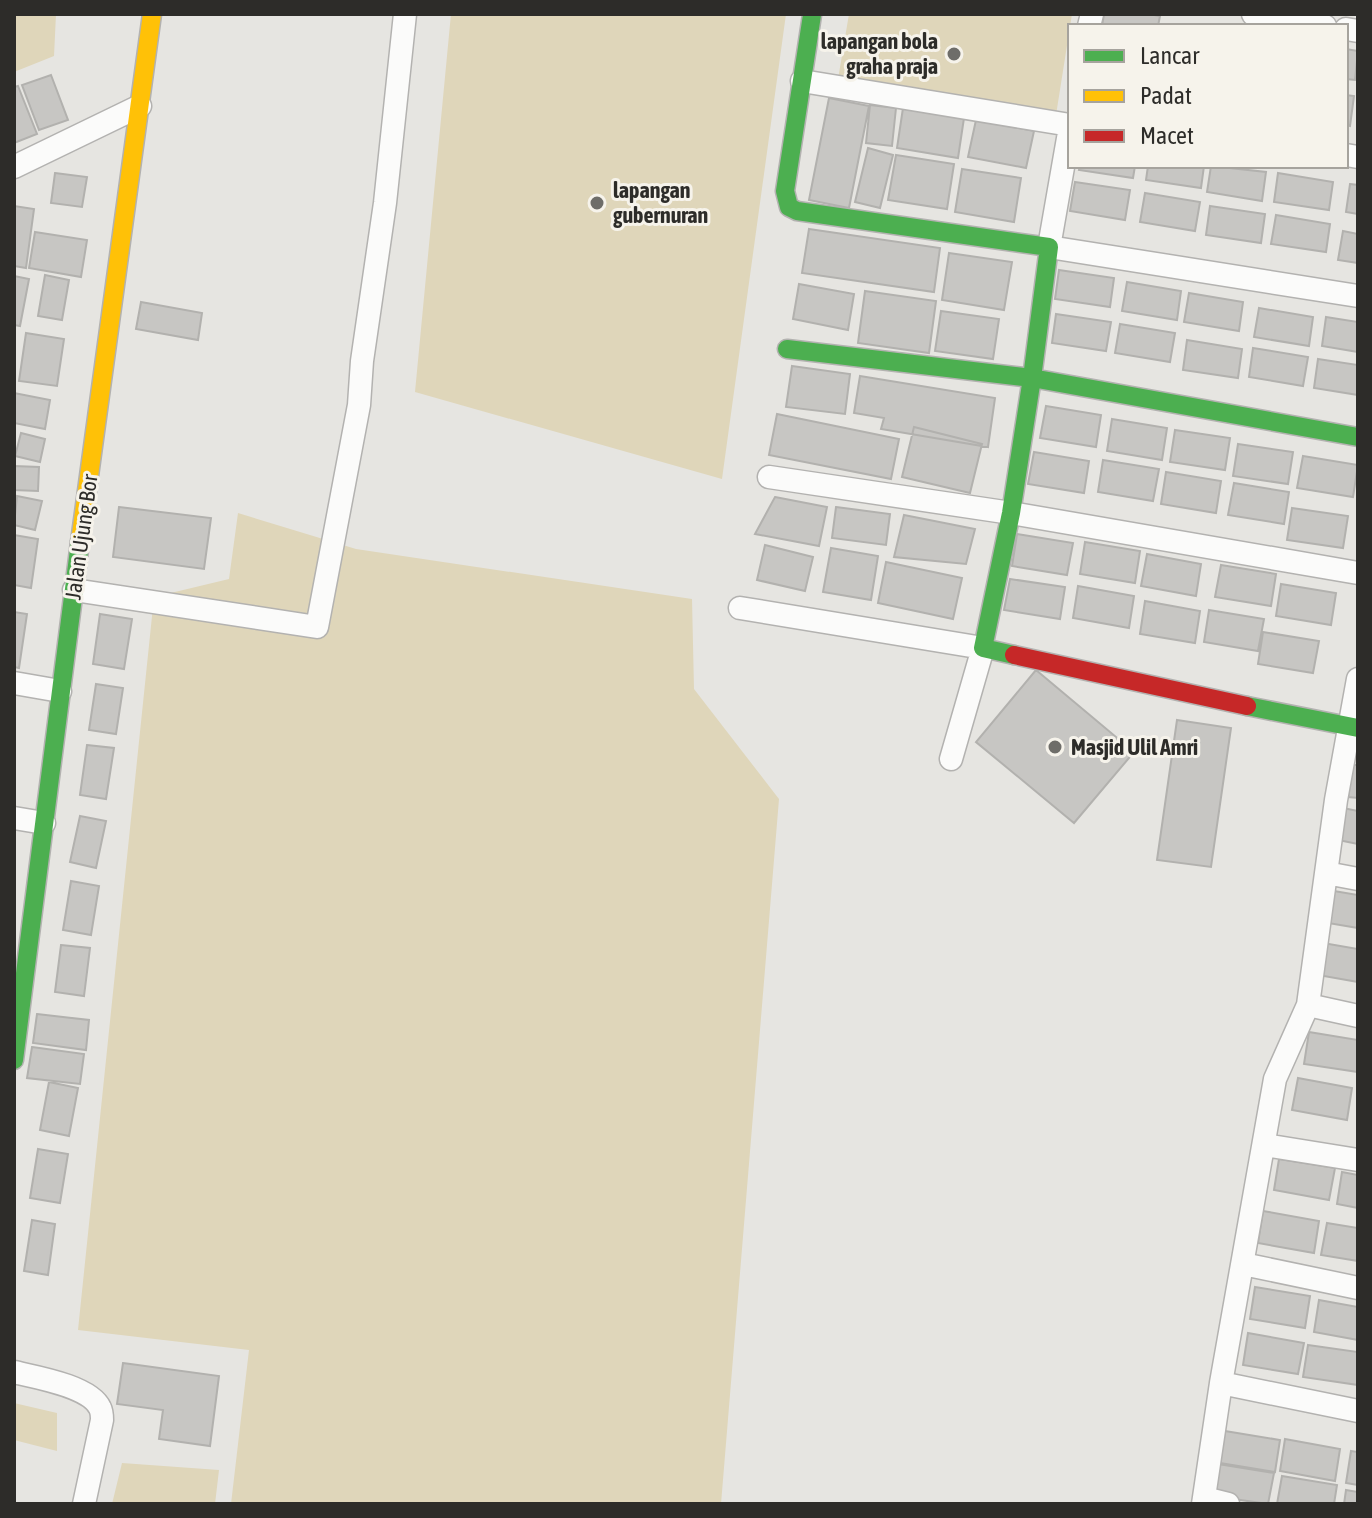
<svg xmlns="http://www.w3.org/2000/svg" width="1372" height="1518" viewBox="0 0 1372 1518" font-family="'Asap Condensed',sans-serif">
  <style>
    .green { fill: #dfd6ba }
    .building { fill: #c7c6c3; stroke: #b2b1ae; stroke-width: 2 }
    .lines { fill: none; stroke-linecap: round; stroke-linejoin: round }
    .street-casing { stroke: #b3b2b0; stroke-width: 25 }
    .fast-casing { stroke: #b3b2b0; stroke-width: 21 }
    .slow-casing { stroke: #b3b2b0; stroke-width: 21 }
    .jam-casing { stroke: #b3b2b0; stroke-width: 21 }
    .street { stroke: #fbfbfa; stroke-width: 22 }
    .fast { stroke: #4caf50; stroke-width: 18 }
    .slow { stroke: #ffc107; stroke-width: 18 }
    .jam { stroke: #c62828; stroke-width: 18 }
    .poi-dot { fill: #6e6d69; stroke: #f6f3eb; stroke-width: 3 }
    .labels { text-anchor: middle; dominant-baseline: central; stroke-width: 6; stroke-linejoin: round; paint-order: stroke }
    .poi-label { font-size: 22px; font-weight: bold; fill: #2d2c29; stroke: #f6f3eb; text-anchor: start }
    .street-label { font-size: 22px; fill: #2d2c29; stroke: #f6f3eb }
  </style>
  <rect width="100%" height="100%" fill="#e6e5e1"/>
  <path class="green" d="M14,14H56L54,56L14,72Z
    M451,14H786L722,479L415,392Z
    M849,14H1072L1056,115L838,79Z
    M238,513L356,549L692,599L694,689L779,799L721,1504H231L249,1350L78,1330L154,597L229,579Z
    M14,1403L57,1413V1451L14,1440Z
    M122,1463L219,1470L215,1504H112Z"/>
  <path class="building" d="M1104,14H1148L1160,16L1158,26H1102Z
    M1346,49L1358,51L1355,80L1346,79Z
    M51,75L68,120L39,130L22,85Z
    M18,86L37,134L14,143V87Z
    M1346,95L1354,96L1350,126L1346,125Z
    M829,98L869,106L849,208L809,200Z
    M870,105L896,108L892,146L866,143Z
    M903,108L964,118L958,158L897,148Z
    M976,120L1034,131L1026,168L968,157Z
    M868,148L893,155L880,208L855,202Z
    M896,155L954,164L947,209L888,200Z
    M1080,166H1135L1133,178L1079,170Z
    M1148,166H1204L1201,188L1146,180Z
    M1211,166L1266,172L1262,201L1207,192Z
    M962,169L1021,178L1014,222L955,212Z
    M55,173L87,177L82,207L51,203Z
    M1278,173L1333,182L1329,210L1274,202Z
    M1075,182L1130,190L1125,220L1070,211Z
    M1350,184L1358,185V214L1346,212Z
    M1145,193L1200,202L1195,231L1140,222Z
    M14,206L34,209L26,268L14,266Z
    M1210,206L1265,214L1261,243L1206,235Z
    M1276,215L1330,224L1326,252L1271,244Z
    M809,229L940,248L934,292L802,273Z
    M1343,231L1358,234V263L1338,260Z
    M35,232L87,240L81,277L29,268Z
    M949,253L1012,262L1004,310L942,300Z
    M1059,270L1114,278L1110,307L1055,299Z
    M45,275L69,280L62,320L38,316Z
    M14,276L29,279L20,326L14,325Z
    M1127,282L1181,291L1177,320L1122,311Z
    M799,284L854,294L848,330L793,319Z
    M865,291L936,301L929,353L858,343Z
    M1189,293L1243,302L1239,331L1184,322Z
    M141,302L202,313L198,340L136,329Z
    M1259,308L1313,317L1309,346L1254,337Z
    M941,311L999,319L993,359L935,351Z
    M1056,314L1111,322L1106,351L1052,343Z
    M1326,317L1358,322V352L1322,346Z
    M1120,324L1175,333L1170,362L1115,353Z
    M26,333L64,339L57,386L19,381Z
    M1187,340L1242,349L1238,378L1183,370Z
    M1253,348L1308,357L1303,386L1249,377Z
    M1318,359L1358,365V395L1314,388Z
    M792,366L850,374L845,414L786,407Z
    M860,376L995,398L988,447L881,429L884,418L854,413Z
    M14,393L50,400L45,429L14,423Z
    M1046,406L1101,415L1096,447L1040,438Z
    M777,414L899,439L891,479L769,455Z
    M1112,419L1167,428L1162,460L1107,451Z
    M914,427L982,444L970,493L902,477Z
    M1175,430L1230,438L1225,470L1170,462Z
    M21,433L45,439L40,462L15,456Z
    M1238,444L1293,452L1288,484L1233,476Z
    M1034,452L1089,461L1084,493L1028,484Z
    M1303,456L1358,465L1353,497L1297,488Z
    M1103,460L1159,469L1153,501L1098,492Z
    M14,466L39,467L38,491L14,490Z
    M1166,472L1221,481L1216,513L1161,504Z
    M1234,483L1289,492L1284,524L1228,515Z
    M17,496L42,501L35,530L14,525Z
    M775,497L827,507L819,546L755,534Z
    M119,507L211,518L204,569L113,557Z
    M836,507L890,514L886,545L832,538Z
    M1292,508L1348,516L1343,548L1287,540Z
    M904,515L975,529L966,564L894,557Z
    M1017,534L1073,543L1067,575L1012,566Z
    M14,535L38,539L31,588L14,585Z
    M1085,542L1140,551L1135,583L1080,574Z
    M765,545L813,557L805,591L757,580Z
    M831,548L878,556L871,600L823,592Z
    M1147,554L1201,564L1196,596L1141,586Z
    M886,562L962,578L953,619L878,603Z
    M1221,565L1276,574L1271,606L1215,597Z
    M1010,579L1065,587L1060,619L1004,610Z
    M1281,584L1336,593L1331,625L1276,616Z
    M1078,586L1134,596L1129,628L1073,618Z
    M1145,601L1200,611L1195,643L1140,634Z
    M1209,610L1264,619L1258,651L1204,642Z
    M14,612L27,614L19,668L14,667Z
    M100,614L132,619L124,669L93,664Z
    M1263,632L1319,641L1313,673L1258,664Z
    M1036,670L1134,752L1074,823L976,742Z
    M96,684L123,688L116,734L89,730Z
    M1177,720L1231,728L1211,867L1157,860Z
    M87,745L114,748L106,799L80,795Z
    M1353,765H1358V798L1348,797Z
    M1343,808L1358,811V844L1338,840Z
    M80,816L106,821L96,868L70,862Z
    M71,881L99,886L91,935L63,930Z
    M1334,891L1358,895V928L1328,923Z
    M1323,943L1358,949V982L1318,975Z
    M61,945L90,948L84,996L55,992Z
    M37,1014L89,1020L86,1050L33,1043Z
    M1309,1032L1358,1040V1072L1304,1064Z
    M32,1047L84,1054L80,1084L27,1078Z
    M1298,1078L1352,1088L1347,1120L1292,1110Z
    M49,1082L78,1088L69,1136L40,1130Z
    M38,1149L68,1154L60,1203L30,1198Z
    M1279,1159L1335,1168L1329,1200L1274,1190Z
    M1342,1172L1358,1175V1208L1337,1204Z
    M1263,1211L1319,1221L1314,1253L1258,1243Z
    M32,1220L55,1224L48,1275L24,1271Z
    M1327,1223L1358,1228V1261L1321,1255Z
    M1255,1287L1310,1296L1305,1328L1250,1319Z
    M1319,1300L1358,1307V1340L1314,1332Z
    M1248,1333L1304,1343L1298,1374L1243,1365Z
    M1308,1345L1358,1352V1385L1303,1377Z
    M123,1363L219,1376L210,1446L159,1439L163,1410L117,1404Z
    M1225,1431L1280,1440L1275,1472L1220,1463Z
    M1285,1439L1340,1449L1335,1481L1280,1471Z
    M1351,1451L1358,1452V1485L1346,1483Z
    M1218,1464L1274,1473L1268,1504L1213,1496Z
    M1282,1476L1337,1485L1334,1504H1277Z
    M1346,1490L1358,1492V1504H1344Z"/>
  <g class="lines">
    <g class="street-casing">
      <path id="street" d="M1253,14L1325,26
        M1089,26L1092,14
        M1346,29L1358,31
        M802,81L1070,125
        M1070,127L1049,247L1358,296
        M1346,155L1358,157
        M14,167L140,106
        M769,477L1011,513L1358,573
        M74,590L317,627L359,405L362,361L385,203L405,14
        M740,608L983,648L951,759
        M14,683L60,691
        M14,818L44,823
        M1326,873L1358,879
        M1308,1005L1336,800L1358,679
        M1265,1145L1358,1160
        M1243,1264L1358,1288
        M14,1372C35,1377 90,1386 100,1408C102,1412 102,1416 102,1420L84,1504
        M1221,1383L1358,1411
        M1204,1498L1228,1504
        M1203,1504L1221,1383L1275,1079L1308,1005L1358,1016"/>
    </g>
    <g class="fast-casing">
      <path id="fast" d="M812,15L785,191L789,207L797,211L1049,247L1032,378L1358,437
        M787,349L1032,378L1011,513L983,648L1014,655
        M1247,706L1358,728
        M14,1060L80,542"/>
    </g>
    <g class="slow-casing">
      <path id="slow" d="M80,542L152,14"/>
    </g>
    <g class="jam-casing">
      <path id="jam" d="M1014,655L1247,706"/>
    </g>
    <use href="#street" class="street"/>
    <use href="#fast" class="fast"/>
    <use href="#slow" class="slow"/>
    <use href="#jam" class="jam"/>
  </g>
  <g class="poi-dot">
    <circle cx="954" cy="54" r="8"/>
    <circle cx="597" cy="203" r="8"/>
    <circle cx="1055" cy="747" r="8"/>
  </g>
  <g class="labels">
    <g class="poi-label">
      <text x="938" y="41" text-anchor="end">lapangan bola<tspan x="938" dy="25">graha praja</tspan></text>
      <text x="613" y="190">lapangan<tspan x="613" dy="25">gubernuran</tspan></text>
      <text x="1071" y="747">Masjid Ulil Amri</text>
    </g>
    <g class="street-label">
      <text transform="translate(81 537) rotate(-82)">Jalan Ujung Bor</text>
    </g>
  </g>
  <rect width="1372" height="1518" fill="none" stroke="#2d2c29" stroke-width="32"/>
  <rect x="1068" y="24" width="280" height="144" fill="#f6f3eb" stroke="#a6a39d" stroke-width="2"/>
  <rect x="1084" y="50" width="40" height="12" fill="#4caf50" stroke="#a6a39d" stroke-width="2"/>
  <text x="1140" y="64" font-size="24" fill="#2d2c29">Lancar</text>
  <rect x="1084" y="90" width="40" height="12" fill="#ffc107" stroke="#a6a39d" stroke-width="2"/>
  <text x="1140" y="104" font-size="24" fill="#2d2c29">Padat</text>
  <rect x="1084" y="130" width="40" height="12" fill="#c62828" stroke="#a6a39d" stroke-width="2"/>
  <text x="1140" y="144" font-size="24" fill="#2d2c29">Macet</text>
</svg>
